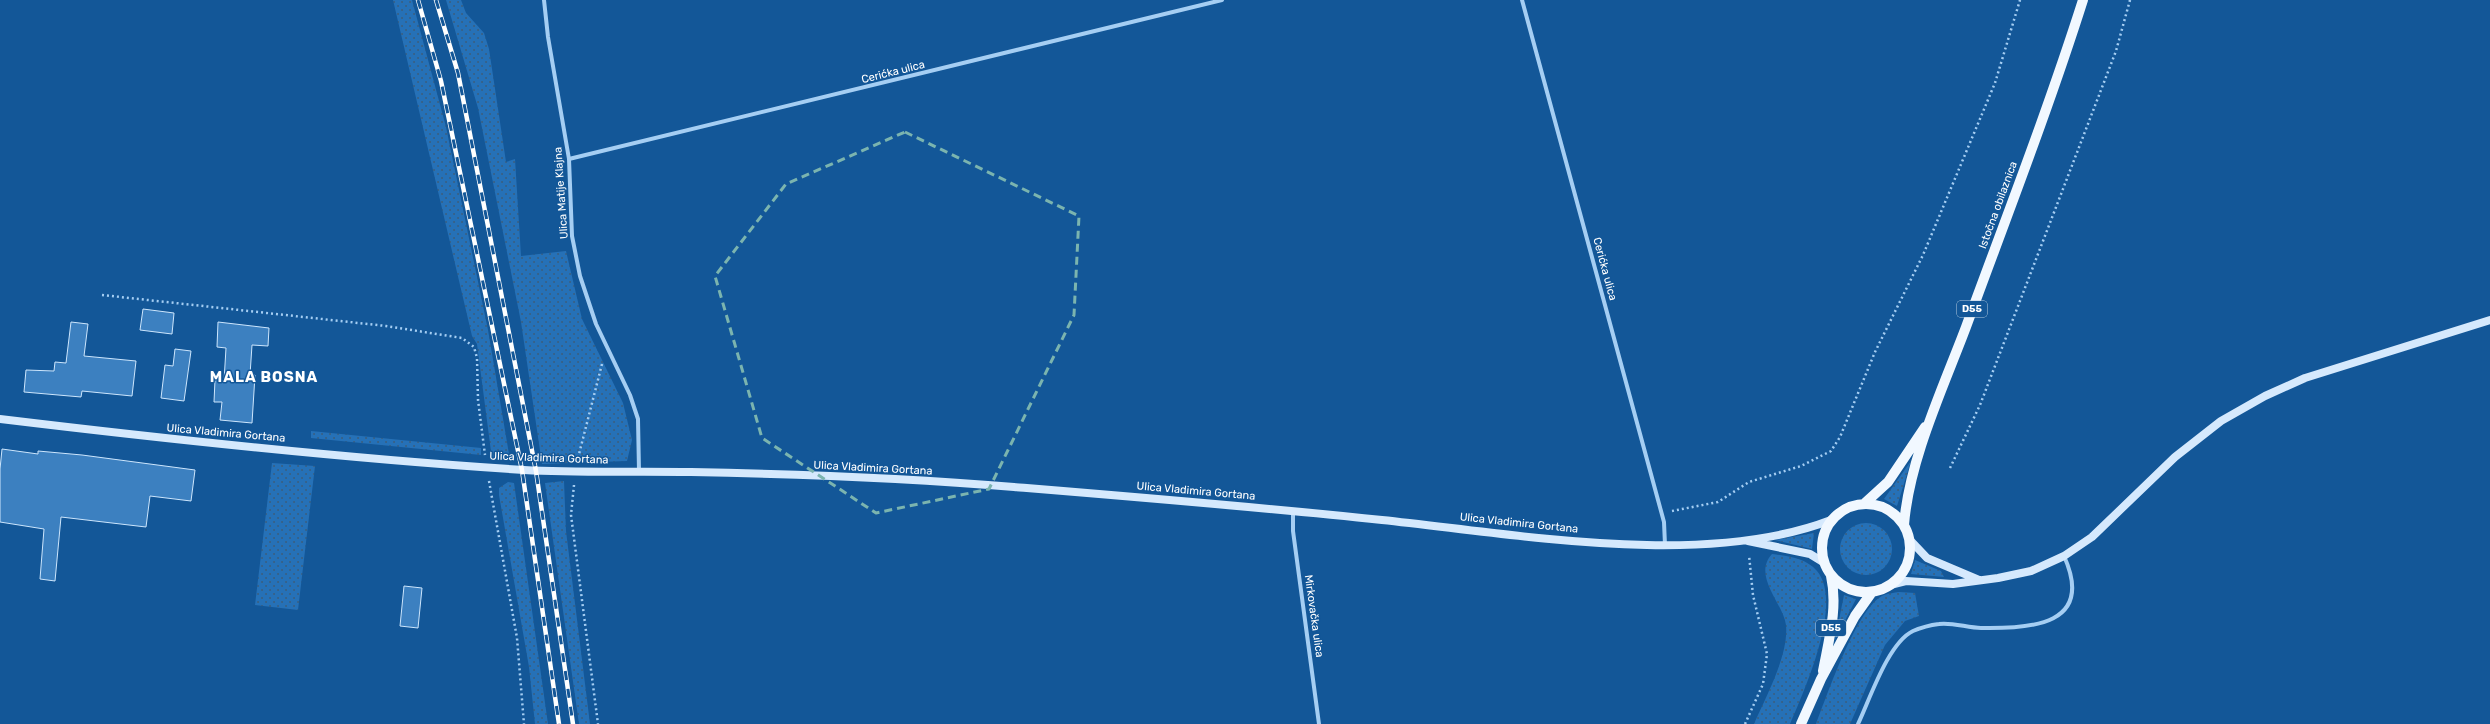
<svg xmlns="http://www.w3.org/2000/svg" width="2490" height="724" viewBox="0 0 2490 724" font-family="Rubik,sans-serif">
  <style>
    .grass { fill: url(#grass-dots) }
    .building { fill: #3c80c0; stroke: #cde6fd }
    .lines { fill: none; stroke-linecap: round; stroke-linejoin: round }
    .path { stroke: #a5cef3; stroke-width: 2.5; stroke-dasharray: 2 3; stroke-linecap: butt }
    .street { stroke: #a5cef3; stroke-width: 4 }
    .secondary { stroke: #d5e9fd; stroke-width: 8 }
    .primary { stroke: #f1f8ff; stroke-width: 10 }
    .rail-casing { stroke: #fff; stroke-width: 4.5 }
    .rail { stroke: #135798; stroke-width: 3; stroke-dasharray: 9; stroke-linecap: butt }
    .marked { fill: none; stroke: #7bb4af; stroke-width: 3; stroke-dasharray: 8 5; stroke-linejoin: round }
    .labels { text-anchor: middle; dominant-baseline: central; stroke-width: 3; stroke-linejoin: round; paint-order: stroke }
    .shield { fill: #135798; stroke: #b8cde0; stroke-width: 1 }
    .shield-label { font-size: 10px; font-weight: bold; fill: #fff }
    .street-label { font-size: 11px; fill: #fff; stroke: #135798 }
    .district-label { font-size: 15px; font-weight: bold; letter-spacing: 1px; fill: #fff; stroke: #135798 }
  </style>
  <defs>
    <pattern id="grass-dots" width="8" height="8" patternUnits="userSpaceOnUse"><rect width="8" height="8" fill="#2671b7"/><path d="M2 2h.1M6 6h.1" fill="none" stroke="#3b5d7c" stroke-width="1.8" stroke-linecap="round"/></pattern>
  </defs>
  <rect width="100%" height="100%" fill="#135798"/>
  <path class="grass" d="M393,0H412L446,127L488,330L510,460L492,459L477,344L472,336Z
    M446,0H461L466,13L484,33L489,49L506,162L515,159L521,256L566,251L582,319L623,403L632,440L627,461L542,464L521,322L478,108Z
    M311,431L481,448V455L311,438Z
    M1911,461L1897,506L1884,499Z
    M272,463L315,466L298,610L255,605Z
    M564,481L566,531L590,724H579L545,483Z
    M508,482L514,483L548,724H535L529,667L499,495V488Z
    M1840 549a26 26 0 1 1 52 0a26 26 0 1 1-52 0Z
    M1814,533L1812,549L1775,540Z
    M1772,554C1788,556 1806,558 1817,571C1844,603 1804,691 1790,724H1754C1766,696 1789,655 1786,625C1783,603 1752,576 1772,554Z
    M1915,560L1941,571L1944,577L1911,574Z
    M1899,592L1915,593L1919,616L1905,621L1885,645L1850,724H1816C1827,696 1857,606 1884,595C1889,593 1894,593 1899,592Z
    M1844,595L1856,599L1835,640Z"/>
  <path class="building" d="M143,309L174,313L172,334L140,330Z
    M71,322L88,324L84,356L136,361L132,396L82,391L81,397L24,392L26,370L54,371L55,362L66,363Z
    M218,322L269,328L268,346L252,345L250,375H255L252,423L220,420L222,402H214L215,380L224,381L226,348L217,347Z
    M175,349L191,351L184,401L161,398L165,365L173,366Z
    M2,449L38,454V451L82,455L195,470L191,501L150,496L146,527L61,517L55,581L40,579L44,529L0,522V469Z
    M404,586L422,588L418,628L400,626Z"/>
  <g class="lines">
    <path class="path" d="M102,295L386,326L462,338L474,347L477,358L478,400L485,455
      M578,458L602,364
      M1950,468L1980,405L2116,51L2130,0
      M489,481L517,638L524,724
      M574,485L571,515L598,724
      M1672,511L1718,502L1749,482L1801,466L1831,451L1840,437L1875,352L1923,255L1995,83L2020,0
      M1745,724L1763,684L1767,654L1753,595L1749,555"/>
    <path class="street" d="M544,0L548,37L569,159L572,236L580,276L596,324L630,395L638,419L639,471
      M1522,0L1664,522L1665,545
      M569,159L1222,0
      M1293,511V531L1319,724
      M1858,724C1870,699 1888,643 1913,631C1920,628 1931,625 1939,624C1952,622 1968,628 1981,628C2032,629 2095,625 2064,556"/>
    <path class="secondary" d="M0,419C174,440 349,459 524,470C579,473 635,471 691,472C798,474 906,478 1014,487C1136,497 1259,507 1382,520C1516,534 1704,569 1831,520
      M1909,539L1927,558L1979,580
      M1748,541L1810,554L1823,562
      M1890,585L1906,581L1953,584L1998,578L2031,571L2064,556L2092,537L2175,457L2221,421L2265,396L2305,378L2490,320"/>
    <path class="primary" d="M1865,503L1888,482L1925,427
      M1822 548a44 44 0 1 1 88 0a44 44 0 1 1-88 0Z
      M1904,525C1909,460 1943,388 1966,327C2006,218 2048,110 2083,0
      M1823,671C1829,639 1838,607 1831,576
      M1801,724L1821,679L1855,616L1872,592"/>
    <g class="rail-casing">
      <path id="rail" d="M418,0L441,81L522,470L559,724
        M436,0L458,73L536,471L573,724"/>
    </g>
    <use href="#rail" class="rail"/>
  </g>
  <path class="marked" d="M905,132L1079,216L1074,315L989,489L876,513L762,438L715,276L786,184Z"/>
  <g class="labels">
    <g class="shield">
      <rect x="1957" y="301" width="30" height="16" rx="3"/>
      <rect x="1816" y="620" width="30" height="16" rx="3"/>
    </g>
    <g class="shield-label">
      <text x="1972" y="309">D55</text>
      <text x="1831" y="628">D55</text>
    </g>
    <g class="street-label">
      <text transform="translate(893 72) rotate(-14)">Cerićka ulica</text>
      <text transform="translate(561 193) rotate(-94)">Ulica Matije Klajna</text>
      <text transform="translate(1998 205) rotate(-70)">Istočna obilaznica</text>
      <text transform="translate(1605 269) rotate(75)">Cerićka ulica</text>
      <text transform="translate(226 433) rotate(5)">Ulica Vladimira Gortana</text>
      <text transform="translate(549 458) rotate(2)">Ulica Vladimira Gortana</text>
      <text transform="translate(873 468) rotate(3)">Ulica Vladimira Gortana</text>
      <text transform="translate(1196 491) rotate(5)">Ulica Vladimira Gortana</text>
      <text transform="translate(1519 523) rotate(6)">Ulica Vladimira Gortana</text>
      <text transform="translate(1314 616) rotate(82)">Mirkovačka ulica</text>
    </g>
    <g class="district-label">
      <text x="264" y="377">MALA BOSNA</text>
    </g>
  </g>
</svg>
